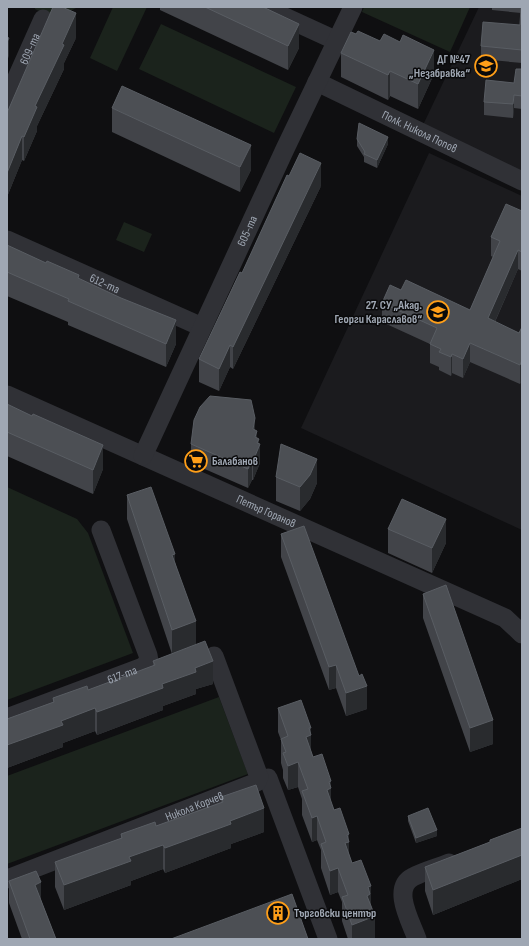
<svg xmlns="http://www.w3.org/2000/svg" width="529" height="946" viewBox="0 0 529 946" font-family="'Sofia Sans Condensed',sans-serif">
  <style>
    .built { fill: #1b1b1e }
    .green { fill: #1b231c }
    .lines { fill: none; stroke-linecap: round; stroke-linejoin: round }
    .minor { stroke: #303136; stroke-width: 19 }
    .wall { fill: #424449 }
    .shaded-wall { fill: #292b2e }
    .building { fill: #4c4f54; stroke: #595d63 }
    .labels { text-anchor: middle; dominant-baseline: central; stroke-width: 3; stroke-linejoin: round; paint-order: stroke }
    .street-label { font-size: 12px; fill: #9fa7b3; stroke: #0a0a0b }
    .poi-label { font-size: 12px; font-weight: bold; fill: #9fa7b3; stroke: #0a0a0b; text-anchor: end }
  </style>
  <rect width="100%" height="100%" fill="#0f0f11"/>
  <path class="built" d="M479,7H522V172L423,125Z
    M429,153L522,196V530L301,428Z"/>
  <path class="green" d="M35,7H78L55,19L35,9Z
    M113,7H147L117,71L90,58Z
    M364,7H470L450,52L362,12Z
    M161,24L296,87L274,133L139,69Z
    M124,222L152,234L144,252L116,240Z
    M7,487L77,519L88,533L133,653L7,700Z
    M219,697L248,774L7,864V776Z"/>
  <g class="lines">
    <g class="minor">
      <path d="M263,7L337,41"/>
      <path id="s1" d="M317,82L522,181"/>
      <path id="s2" d="M7,100L43,19"/>
      <path id="s3" d="M7,240L202,327"/>
      <path id="s4" d="M7,395L505,618L522,634"/>
      <path id="s5" d="M143,456L285,149L353,7"/>
      <path id="s6" d="M7,718L143,667L149,661L148,655L101,530"/>
      <path d="M268,778L328,939"/>
      <path id="s7" d="M7,879L257,782L259,777L214,656"/>
      <path d="M417,939C411,922 391,888 413,877C424,871 437,868 449,863"/>
    </g>
  </g>
  <path class="wall" d="M160,7H263L299,48L288,70L160,10Z
    M492,7H522V63L481,59V46L520,25L521,13L492,10Z
    M76,38L64,63V69L37,126V131L24,161L22,160L7,197V113Z
    M341,53L434,74L418,109L390,96L388,100L341,77Z
    M522,69V109L514,108L513,118L484,115V102L514,83Z
    M112,108L251,170L240,192L112,132Z
    M357,139L388,144L377,168L364,162V157L357,146Z
    M321,186L233,369L230,367L219,391L199,382V359L242,273Z
    M522,211V271L518,269L495,322L519,333L522,327V379L520,384L470,362L463,378L452,373L451,376L439,370V367L430,363V344L382,322V303L401,290L470,310L493,257L491,256V237Z
    M7,245L79,279L176,344L166,367L68,325V322L7,296Z
    M7,404L103,469L93,494L7,456Z
    M255,430L259,444L260,463L253,480H252L248,488L191,463V444Z
    M276,477L317,483L310,499L300,511L276,501Z
    M127,495L175,562L196,644L213,684L196,689V694L163,706V710L97,735L95,731L63,743V747L7,768V719L53,702V698L88,690L153,666V661L172,654L127,519Z
    M388,529L446,543L432,573L388,553Z
    M281,534L367,709L346,716L336,688L329,690L281,557Z
    M423,594L493,744L470,752L423,618Z
    M278,708L311,734V751L313,757L331,781V802L334,810L349,834V854L352,863L371,905L375,939H348L342,921V902L338,892L330,895L321,868V850L317,840L312,842L302,815V799L298,787L288,790L283,778V770L281,763V740L278,732Z
    M221,797L264,832L231,844V848L165,873L163,869L131,881V885L64,910L55,887V862L121,839V834L156,826L221,802Z
    M408,816L437,836L416,843L408,821Z
    M522,828V879L433,915L425,891V867L490,842V840Z
    M9,881L41,900L56,939H22L9,903Z"/>
  <path class="shaded-wall" d="M76,13V38L64,63V69L37,126V131L24,161V137L35,106L62,44Z
    M299,24V48L288,70V46Z
    M9,38V56L7,61V42Z
    M434,50V74L418,109V84Z
    M390,71V96L388,100V75Z
    M514,95V108L513,118V104Z
    M22,136V160L7,197V173Z
    M388,137V144L377,168V160Z
    M251,145V170L240,192V167Z
    M321,163V186L233,369V347Z
    M518,250V269L488,337V318Z
    M176,320V344L166,367V344Z
    M470,343V362L463,378V359Z
    M230,345V367L219,391V369Z
    M452,354V373L451,376V357Z
    M522,360V379L520,384V365Z
    M255,418V437L257,431V443L259,439V445L260,444V463L253,480V429Z
    M103,445V469L93,494V470Z
    M317,459V483L310,499L300,511V487Z
    M252,461V480L248,488V469Z
    M446,519V543L432,573V548Z
    M175,554V578L172,555Z
    M196,621V646L172,654V630Z
    M213,661V684L196,689V694L163,706V710L97,735V712L162,684L195,668Z
    M336,665V688L329,690V667Z
    M367,686V709L346,716V693Z
    M95,708V731L63,743V747L7,768V745L61,721Z
    M493,720V744L470,752V728Z
    M309,728H311V759L306,737Z
    M298,762V787L288,790V766Z
    M331,781V813L327,790L329,782Z
    M264,808V832L231,844V848L165,873V848L230,821Z
    M317,816V840L312,842V818Z
    M437,830V836L416,843V838Z
    M349,834V866L345,843L347,835Z
    M163,845V869L131,881V885L64,910V885L129,857Z
    M522,855V879L433,915V890Z
    M338,868V892L330,895V871Z
    M41,882V905L35,885Z
    M371,886V910L375,916V939H352V925L368,887Z"/>
  <path class="building" d="M53,7H62L76,13L62,44L64,45L35,106L37,107L24,137L22,136L7,173V113Z
    M205,7H263L299,24L288,46Z
    M521,7H522V50L481,46L483,22L520,25Z
    M358,31L380,41L384,34L400,42L403,35L434,50L418,84L390,71L388,75L341,53L351,32L356,34Z
    M7,37L9,38L7,42Z
    M516,69H522V96L514,95L513,104L484,102L486,80L514,83Z
    M122,86L251,145L240,167L112,108Z
    M359,123L388,137L377,160L364,154L365,152L357,139Z
    M300,153L321,163L233,347L230,345L219,369L199,359L240,272L242,273L287,175L289,176Z
    M506,204L522,211V252L518,250L488,318L519,333L522,327V360L520,365L470,343L463,359L452,354L451,357L439,352L441,349L430,344L437,328L382,303L390,285L401,290L406,280L470,310L500,241L491,237Z
    M7,245L46,263L47,261L79,275L78,278L121,298L176,320L166,344L68,301L69,299L7,272Z
    M210,396L251,400L255,418L253,429L257,431L255,437L259,439L257,443L260,444L253,461H252L248,469L191,444L194,420L200,407Z
    M7,404L32,416L33,414L103,445L93,470L7,432Z
    M281,444L317,459L310,475L300,487L276,477Z
    M151,487L175,554L172,555L196,621L172,630L127,495Z
    M402,499L446,519L432,548L388,529Z
    M304,526L359,676L362,674L367,686L346,693L336,665L329,667L281,534Z
    M446,585L493,720L470,728L423,594Z
    M205,641L213,661L195,668L196,672L162,684L163,688L97,712L95,708L61,721L63,725L7,745V719L54,702L53,698L87,686L88,690L155,665L153,661Z
    M301,700L311,728H309L311,735L306,737L313,757L322,754L331,781L329,782L331,788L327,790L334,810L340,808L349,834L347,835L349,842L345,843L352,863L361,860L371,886L368,887L370,894L367,896L375,916L352,925L342,897L348,895L338,868L330,871L321,844L326,842L317,816L312,818L302,791L308,789L298,762L288,766L283,753L286,752L281,739L288,736L278,708Z
    M256,785L264,808L230,821L231,824L165,848L163,845L129,857L131,861L64,885L55,862L122,838L121,834L155,822L156,826L223,802L221,797Z
    M428,808L437,830L416,838L408,816Z
    M522,828V855L433,890L425,867L490,842V840Z
    M36,871L41,882L35,885L56,939H30L9,881Z
    M292,894L308,939H171Z"/>
  <defs>
    <g id="school-ring" transform="scale(1.15)"><circle r="9.5" fill="#0a0a0b" stroke="#ff9f19" stroke-width="1.5"/><path d="M0-5L7-2L0 1L-7-2ZM-4 1L0 2.5L4 1V4Q0 6-4 4Z" fill="#ff9f19"/></g>
    <g id="supermarket-ring" transform="scale(1.15)"><circle r="9.5" fill="#0a0a0b" stroke="#ff9f19" stroke-width="1.5"/><path d="M-6-5.5h2.5l.6 2H6L4.5 2H-2.5L-4.4-4H-6ZM-1.5 3.2a1.3 1.3 0 1 0 .1 0ZM3 3.2a1.3 1.3 0 1 0 .1 0Z" fill="#ff9f19"/></g>
    <g id="building-ring" transform="scale(1.15)"><circle r="9.5" fill="#0a0a0b" stroke="#ff9f19" stroke-width="1.5"/><path d="M-4-6H4V6H1V3H-1V6H-4ZM-2.5-4.3h1.7v1.8h-1.7ZM.8-4.3h1.7v1.8H.8ZM-2.5-1h1.7V.8h-1.7ZM.8-1h1.7V.8H.8Z" fill="#ff9f19"/></g>
  </defs>
  <g fill-rule="evenodd">
    <use href="#school-ring" x="486" y="66"/>
    <use href="#school-ring" x="438" y="312"/>
    <use href="#supermarket-ring" x="196" y="461"/>
    <use href="#building-ring" x="278" y="913"/>
  </g>
  <g class="labels">
    <g class="street-label">
      <text stroke="none"><textPath href="#s2" startOffset="56">609-та</textPath></text>
      <text stroke="none"><textPath href="#s1" startOffset="114">Полк. Никола Попов</textPath></text>
      <text stroke="none"><textPath href="#s5" startOffset="248">605-та</textPath></text>
      <text stroke="none"><textPath href="#s3" startOffset="107">612-та</textPath></text>
      <text stroke="none"><textPath href="#s4" startOffset="284">Петър Горанов</textPath></text>
      <text stroke="none"><textPath href="#s6" startOffset="123">617-та</textPath></text>
      <text stroke="none"><textPath href="#s7" startOffset="201">Никола Корчев</textPath></text>
    </g>
    <g class="poi-label">
      <text x="470" y="59">ДГ №47<tspan x="470" dy="14">„Незабравка“</tspan></text>
      <text x="422" y="305">27. СУ „Акад.<tspan x="422" dy="14">Георги Караславов“</tspan></text>
      <text x="212" y="461" text-anchor="start">Балабанов</text>
      <text x="294" y="913" text-anchor="start">Търговски център</text>
    </g>
  </g>
  <rect width="529" height="946" fill="none" stroke="#9fa7b3" stroke-width="16"/>
</svg>
